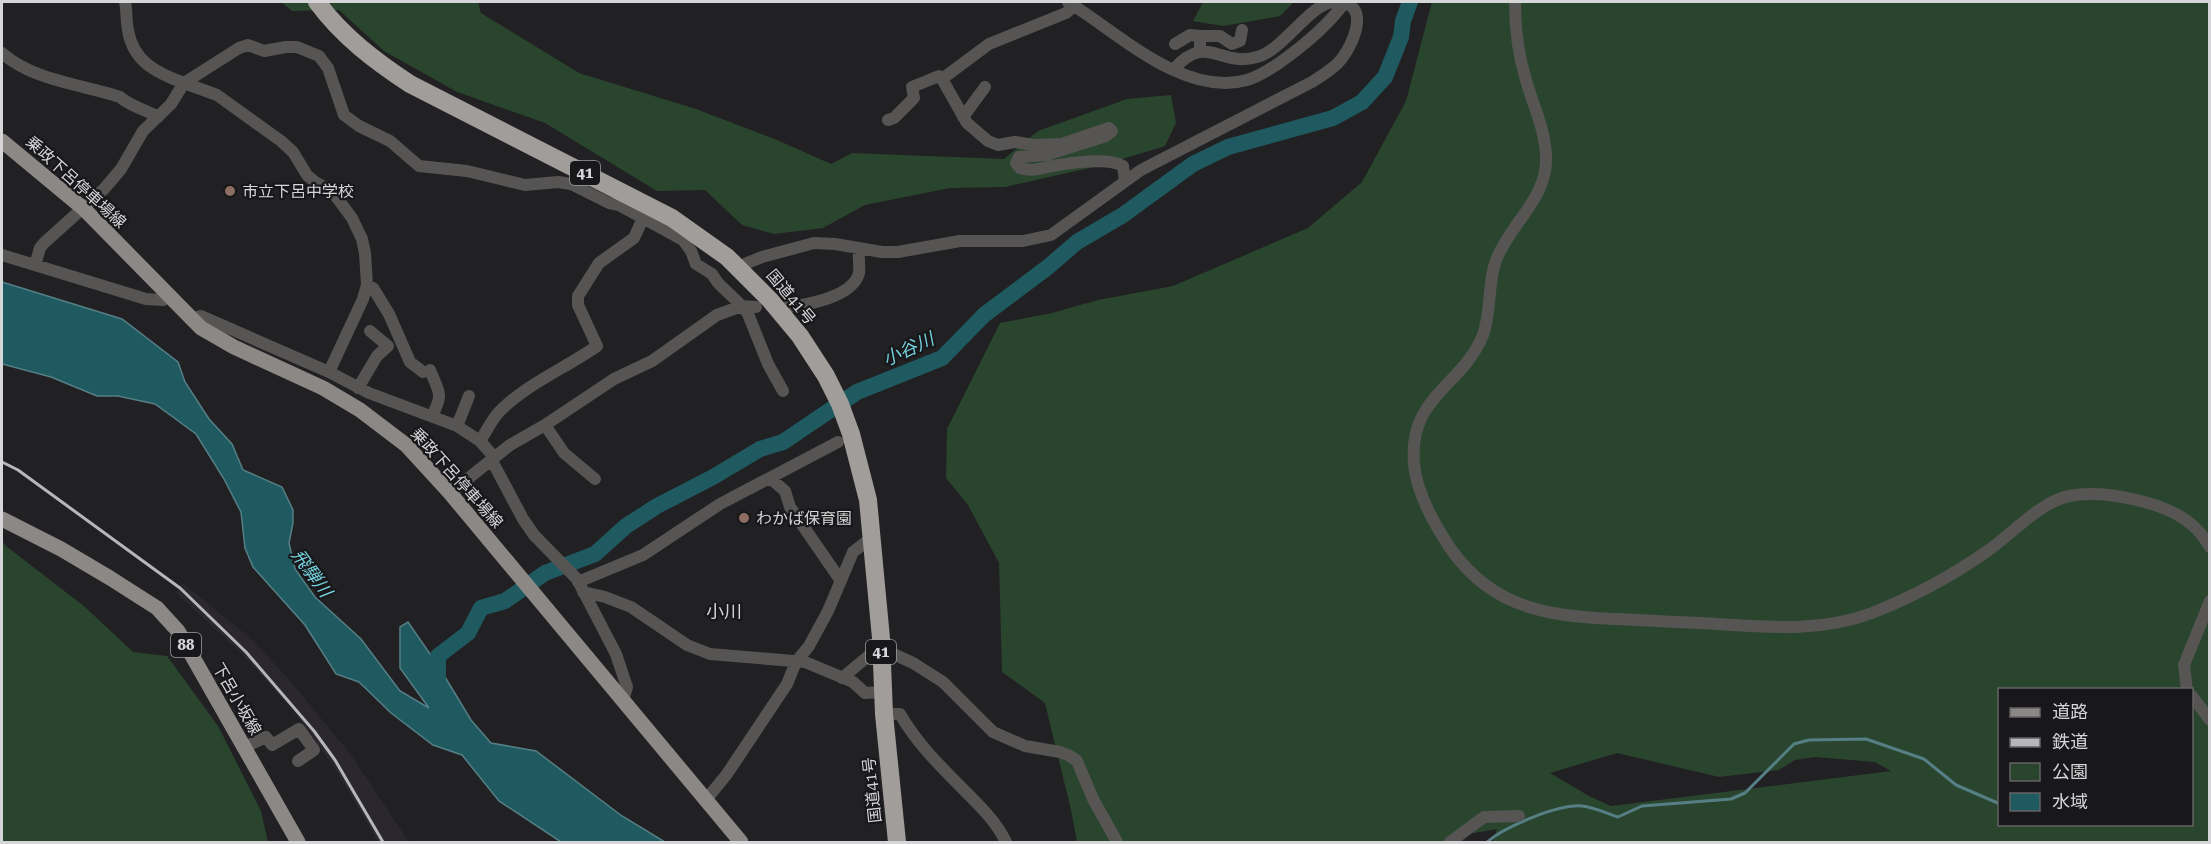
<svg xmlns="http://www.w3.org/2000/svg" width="2211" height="844" viewBox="0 0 2211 844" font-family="'Roboto Serif','Noto Sans JP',serif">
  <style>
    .built { fill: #2a272f }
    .green { fill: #2a452d; fill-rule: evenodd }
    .water { fill: #1f5a61; stroke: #567f85; stroke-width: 1.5 }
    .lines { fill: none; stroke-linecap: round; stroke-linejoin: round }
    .stream { stroke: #567f85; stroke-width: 3 }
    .river { stroke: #1f5a61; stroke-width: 16 }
    .minor { stroke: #565554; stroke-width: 12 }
    .major { stroke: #8b8886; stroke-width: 15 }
    .highway { stroke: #a09d9a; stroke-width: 18 }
    .rail { stroke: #b7b6b9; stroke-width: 3 }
    .education-dot { fill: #8d6e63; stroke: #18171a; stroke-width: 2 }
    .labels { text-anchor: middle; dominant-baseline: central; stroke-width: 4.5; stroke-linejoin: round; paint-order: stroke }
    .shield { fill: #18171a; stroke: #9d9d9f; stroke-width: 1.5 }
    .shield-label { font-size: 15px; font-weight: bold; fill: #d6d6d8 }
    .street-label { font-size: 16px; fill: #d6d6d8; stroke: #18171a }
    .poi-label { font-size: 16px; fill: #d6d6d8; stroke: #18171a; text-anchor: start }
    .water-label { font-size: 18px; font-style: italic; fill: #74d2de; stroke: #18171a }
    .neighbourhood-label { font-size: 18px; fill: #d6d6d8; stroke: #18171a }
  </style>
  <rect width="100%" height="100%" fill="#212023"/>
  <path class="built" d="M183,583L254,641L292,683L352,756L409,842H378L337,772L294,712L245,657L176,593Z"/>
  <path class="green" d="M281,2H478L481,13L579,73L696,109L777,140L831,164L852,153L1004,159L1038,131L1127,99L1171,95L1176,123L1165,146L1103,165L1005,187L950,188L865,205L823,228L774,234L742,225L705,190L657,191L545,123L457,92L384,51L339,10L292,11Z
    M1203,2H1294L1280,16L1223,26L1193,21Z
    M1432,2H2209V842H1493L1497,829L1446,838L1447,842H1077L1071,810L1045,703L1002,672L999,563L968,505L946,478L947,429L1000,323L1052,313L1098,300L1173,286L1308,228L1362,182L1406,101ZM2000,690H2192V824H2000ZM1617,753L1719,777L1779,770L1795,760L1815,757L1875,762L1891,771L1611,806L1589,796L1550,773Z
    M2,541L6,546L85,607L133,652L167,656L218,726L261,811L268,842H2Z"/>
  <path class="water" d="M2,282L122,319L178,362L185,382L209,419L232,444L243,470L282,487L293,510V523L289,543L295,569L315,597L361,639L400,691L429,708L400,668V627L408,622L439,667L471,720L491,743L536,751L622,816L665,842H561L499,801L462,755L433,745L391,713L359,682L336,674L305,625L253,567L245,548L241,512L224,479L196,434L155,404L118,396H97L51,377L2,364Z"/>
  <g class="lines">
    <path class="stream" d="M1487,842C1504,827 1558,804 1582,806C1593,807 1606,813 1618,817L1642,806L1731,799L1745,793L1794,744L1809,740L1866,739L1924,759L1956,785L2000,804"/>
    <path class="river" d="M438,688V656L468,633L481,608L505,601L545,573L595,554L626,526L657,506L713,477L760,449L783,442L857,392L942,358L984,315L1048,267L1077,242L1123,215L1193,164L1228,147L1333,118L1362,102L1385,77L1401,37L1403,21L1410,2"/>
    <path class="minor" d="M1068,2C1117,32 1184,98 1247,80C1261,76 1274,67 1286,58C1308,42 1329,24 1345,2
      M1515,2C1515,28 1518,54 1526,80C1533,105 1545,129 1546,156C1548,198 1512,221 1497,258C1487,282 1492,310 1483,335C1462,387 1408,396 1414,464C1416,488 1430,516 1443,537C1484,605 1540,616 1615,619C1643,620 1672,622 1701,623C1758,626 1817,634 1872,613C1910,598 1953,575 1986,552C2011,535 2040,502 2069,496C2102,489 2167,502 2192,525C2200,531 2205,539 2210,547
      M1074,6L1066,13L989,44L942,79L967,123L988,141L998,145L1015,142L1034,145L1062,144L1109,128L1112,131L1106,136L1046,155L1019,157L1016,163L1020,168C1032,172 1041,168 1053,166C1069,163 1109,157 1123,166L1125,181
      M1175,44L1190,35L1200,36
      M1200,51V36H1220L1232,44L1240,41L1242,30
      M2,53C34,81 80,84 120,97C131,107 145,109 158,117
      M963,117L985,87
      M888,120L894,118L914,98L912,87L939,76L942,79
      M2,255L146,299L163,300L168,297
      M35,265L40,248L44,243L104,189L121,169L143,131L171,104L184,83C157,73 133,62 128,30C126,21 127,11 125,2
      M740,268L747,263L762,257L814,243L835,244L882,252H898L960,241H1023L1051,235L1141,170L1312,82C1321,76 1330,71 1338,63C1353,47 1374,0 1334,2C1310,3 1284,50 1257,57C1219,68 1207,31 1173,70
      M367,285L373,288L389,314L410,362L423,372
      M787,307C807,305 853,297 859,273C860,265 858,257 859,249
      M190,319L201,316L329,372L369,393L457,426L480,441L494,457
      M430,370C439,393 444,393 432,416
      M329,372L363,299L367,285L365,253L362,239L352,218L332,191L315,182L307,175L293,152L281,141L217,95L184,83L239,48L248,45L264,51L286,47H297L319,56L328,68L344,115L359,126L390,141L419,166L467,171L525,185L558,182L571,184L609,203L619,205L683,240L691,251L696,264L712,274L718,283L742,306L748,314L768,364L783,391
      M358,388L377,356L388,346L370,331
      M545,425L564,453L595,479
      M457,426L469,396
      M480,441C487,431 492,418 501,410C528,383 566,368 597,346L578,305V296L599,263L634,238L643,218
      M491,459L523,519L534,535L577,579L616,654L627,687L623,700
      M770,478L785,491L790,507L841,581
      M450,493L510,445L545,425L614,379L652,361L717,315L742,306L756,307
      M578,582L643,555L720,504L838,442
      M583,592L605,597L631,607L687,645L710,654L805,662L853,682L865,693L883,692
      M889,652L913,663L943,682L993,732L1025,746L1060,752L1070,756L1077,761L1093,799L1117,842
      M842,678L872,653
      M2187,690L2184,665L2210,601
      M2192,696L2210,720
      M884,714H900C916,742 939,765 962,788C979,805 996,821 1006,842
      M245,747L266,737L272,745L299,729L314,750L298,761
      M705,801L727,774L787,684L796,662L809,646L828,611L853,552L866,542L872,540
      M1450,842L1484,817L1519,816"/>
    <path class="major" d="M2,141L84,209L201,328L234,347L323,388L360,410L406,445L450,493L741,842
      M2,519L61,549L110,578L157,608L178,631L298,842"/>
    <path class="highway" d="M317,2C342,36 375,61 410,84L672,218L727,257L770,300L800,336L826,376L840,404L851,434L868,500L881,638L884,714L897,842"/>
    <path class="rail" d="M2,462L18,470L180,588L246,652L314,731L335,760L383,842"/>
  </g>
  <g class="education-dot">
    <circle cx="230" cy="191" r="6"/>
    <circle cx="744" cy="518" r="6"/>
  </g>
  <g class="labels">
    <g class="shield">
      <rect x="570" y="161" width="30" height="24" rx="4.5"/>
      <rect x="171" y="633" width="30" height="24" rx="4.5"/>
      <rect x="866" y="640" width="30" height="24" rx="4.5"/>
    </g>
    <g class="shield-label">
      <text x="585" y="173">41</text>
      <text x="186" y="645">88</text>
      <text x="881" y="652">41</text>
    </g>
    <g class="street-label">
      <text transform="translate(76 182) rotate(42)">乗政下呂停車場線</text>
      <text transform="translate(791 297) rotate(50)">国道41号</text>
      <text transform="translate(457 478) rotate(48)">乗政下呂停車場線</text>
      <text transform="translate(237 699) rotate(60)">下呂小坂線</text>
      <text transform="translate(872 790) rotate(-96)">国道41号</text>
    </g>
    <g class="poi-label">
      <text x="242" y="191">市立下呂中学校</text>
      <text x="756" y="518">わかば保育園</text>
    </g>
    <g class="water-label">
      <text transform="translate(908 349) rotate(-25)">小谷川</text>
      <text transform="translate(312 573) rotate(54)">飛騨川</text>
    </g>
    <g class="neighbourhood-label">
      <text x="724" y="611">小川</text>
    </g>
  </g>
  <rect width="2211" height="844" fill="none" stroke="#d6d6d8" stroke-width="6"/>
  <rect x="1998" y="688" width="195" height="138" fill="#18171a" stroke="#646366" stroke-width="1.5"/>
  <rect x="2010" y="708" width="30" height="9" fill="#8b8886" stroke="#646366" stroke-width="1.5"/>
  <text x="2052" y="718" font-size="18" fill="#d6d6d8">道路</text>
  <rect x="2010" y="738" width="30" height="9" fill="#b7b6b9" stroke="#646366" stroke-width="1.5"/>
  <text x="2052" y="748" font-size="18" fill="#d6d6d8">鉄道</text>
  <rect x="2010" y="763" width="30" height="18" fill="#2a452d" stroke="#646366" stroke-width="1.5"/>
  <text x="2052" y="778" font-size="18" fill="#d6d6d8">公園</text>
  <rect x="2010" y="793" width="30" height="18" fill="#1f5a61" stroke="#646366" stroke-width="1.5"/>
  <text x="2052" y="808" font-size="18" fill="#d6d6d8">水域</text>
</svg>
